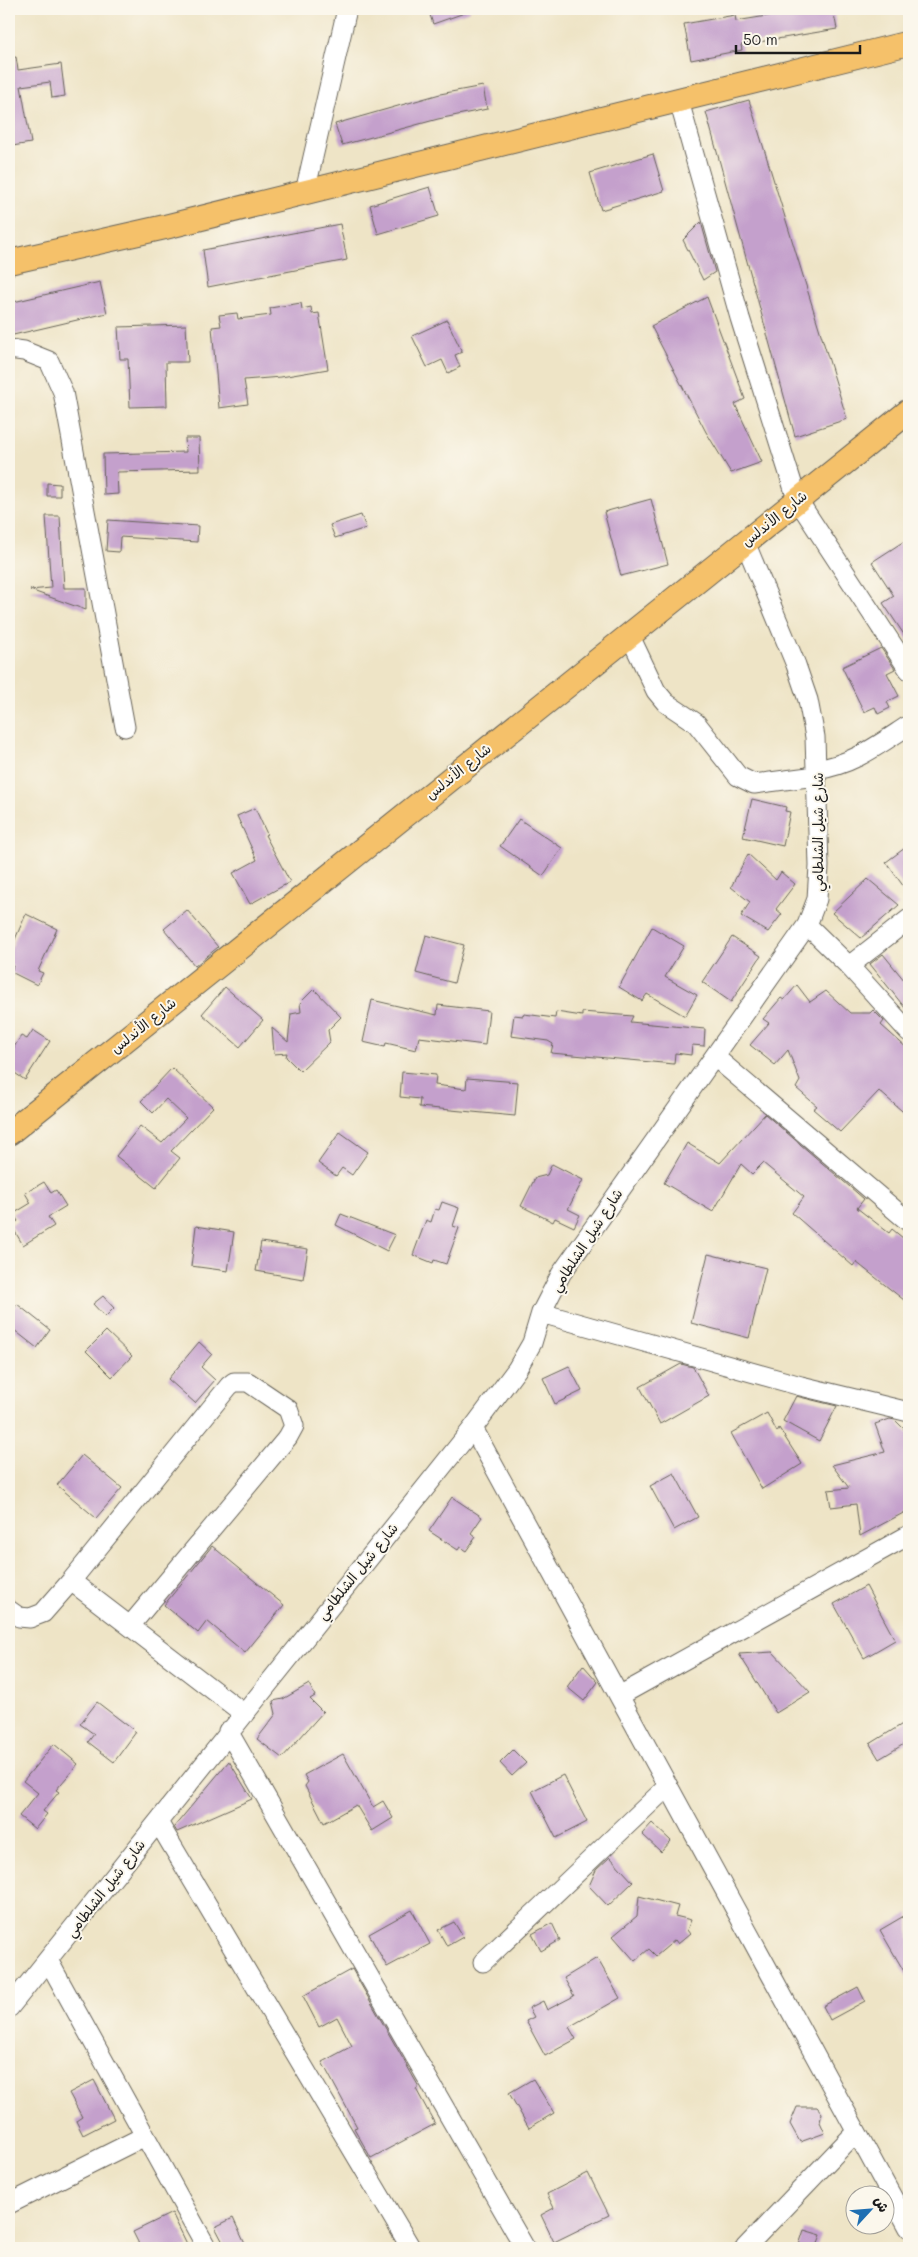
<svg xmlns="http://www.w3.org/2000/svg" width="918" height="2257" viewBox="0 0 918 2257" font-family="Mali,'Playpen Sans Arabic',sans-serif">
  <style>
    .building { fill: #c4a0cc }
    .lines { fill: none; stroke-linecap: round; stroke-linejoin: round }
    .minor-casing { stroke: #666258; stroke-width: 21 }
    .major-casing { stroke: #666258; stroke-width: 26 }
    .minor { stroke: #fff; stroke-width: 19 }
    .major { stroke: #f5c16b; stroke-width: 24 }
    .labels { text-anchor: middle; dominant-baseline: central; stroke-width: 4; stroke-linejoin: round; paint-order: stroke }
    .street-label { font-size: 14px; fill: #1c1c1c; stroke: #fbf7ec }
  </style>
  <rect width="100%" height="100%" fill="#fbf7ec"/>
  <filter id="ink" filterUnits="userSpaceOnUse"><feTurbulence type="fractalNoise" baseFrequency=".02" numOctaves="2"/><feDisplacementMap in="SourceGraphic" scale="10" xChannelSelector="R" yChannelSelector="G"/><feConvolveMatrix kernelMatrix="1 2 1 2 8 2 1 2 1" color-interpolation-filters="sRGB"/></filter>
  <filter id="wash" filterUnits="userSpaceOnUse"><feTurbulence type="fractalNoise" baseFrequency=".0096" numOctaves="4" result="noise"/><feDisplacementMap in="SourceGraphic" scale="20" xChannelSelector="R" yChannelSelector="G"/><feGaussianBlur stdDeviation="1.12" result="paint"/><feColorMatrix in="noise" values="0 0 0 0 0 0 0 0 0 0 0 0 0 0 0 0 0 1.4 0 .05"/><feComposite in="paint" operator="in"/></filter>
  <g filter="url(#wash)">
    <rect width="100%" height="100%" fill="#eee4c6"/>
    <g id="blocks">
      <path class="building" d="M428,9H470V11L433,24Z
        M810,9H833L837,29L741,45L742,50L691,60L684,24L735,15L736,21Z
        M16,57L18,70L61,64L65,96L52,98L50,82L21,86L31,143L12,146L11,139L9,140V58Z
        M483,86L487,109L438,119L342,145L335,124L440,94Z
        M749,100L847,419L795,436L706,112Z
        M653,154L664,191L601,210L590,173Z
        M430,187L439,216L378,234L370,205Z
        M701,222L715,272L703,280L683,240Z
        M340,224L347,260L208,287L203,250Z
        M100,282L107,313L9,336V303Z
        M707,297L745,399L735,404L762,462L731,473L706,432L651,326Z
        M301,303L302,309L311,307L312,314L319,313L328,369L281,377L244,380L248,404L219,408L212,327L221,326L219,315L237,313L238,319L271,315L270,308Z
        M447,320L462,352L455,355L460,367L448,373L442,360L427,367L412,336Z
        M186,325L188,362H166L167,406L130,407L128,359H120L118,327Z
        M185,438H199L200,470L117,472L118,494L104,495L103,454L186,452Z
        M47,483L60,484V496H47Z
        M651,499L668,564L621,576L604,512Z
        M361,515L366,528L335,538L330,525Z
        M46,516H60L64,588H86V610L30,590L51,588Z
        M108,520L198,526L197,542L120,537L119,552L106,551Z
        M909,538V642L883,603L894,596L872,562Z
        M881,648L895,669L887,673L899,696L887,702L890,708L878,714L875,707L864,712L842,667Z
        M752,799L786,807L785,811L790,812L783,846L743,837Z
        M255,808L267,834L265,835L290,882L250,904L233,873L257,860L237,816Z
        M519,819L562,848L543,876L500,846Z
        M909,845V894L886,862Z
        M748,854L776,880L781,872L795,884L776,909L782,914L768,932L741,916L750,902L731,887Z
        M868,879L899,905L861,938L832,913Z
        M187,910L218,947L195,966L164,929Z
        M26,914L57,929L38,971L43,973L37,985L11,972L13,966L9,965V953Z
        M652,927L684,946L665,977L697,995L685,1016L647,994L642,1001L619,987Z
        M426,935L464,945L454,983L416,973Z
        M732,937L761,956L731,1002L702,982Z
        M883,954L909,986V1013L870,964Z
        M797,985L810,1002L826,991L850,1013H870L873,1010L884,1021L881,1025L909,1050V1117L879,1091L840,1132L813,1109L817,1106L796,1088L800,1081L788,1050L775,1065L750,1045L769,1023L763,1019L781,998L784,1000Z
        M225,987L263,1020L240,1047L202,1014Z
        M314,989L341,1017L328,1030L330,1042L300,1071L286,1057L287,1053L274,1054L272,1028L288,1042L291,1014L301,1012L300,1003Z
        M372,1000L437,1015L438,1005L489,1011L485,1045L419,1037L416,1050L386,1043L385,1047L363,1042Z
        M556,1012L582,1016V1012L633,1016L630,1022L705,1029L704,1046L692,1045L691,1055L675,1053L674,1064L551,1053L553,1044L548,1041L511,1036L514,1015L523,1016L524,1014L555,1018Z
        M33,1030L50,1041L25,1080L9,1069V1055L21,1036L27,1039Z
        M172,1068L213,1107L171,1151L180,1158L156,1188L116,1156L140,1126L162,1143L186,1118L166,1099L153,1113L141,1101Z
        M402,1072L436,1075L435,1085L466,1089L467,1078L518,1082L515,1116L419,1107L420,1099L400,1097Z
        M765,1114L864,1199L857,1208L889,1233L892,1229L909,1243V1304L856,1262L853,1266L792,1213L804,1197L763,1163L752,1174L741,1164L713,1212L664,1183L687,1143L720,1163Z
        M340,1132L368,1152L352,1175L342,1168L336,1176L318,1163Z
        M552,1164L583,1180L568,1209L580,1215L574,1227L555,1218L553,1222L521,1206L535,1178L547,1175Z
        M44,1182L51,1193L56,1190L66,1206L48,1217L54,1226L23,1245L11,1225L18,1221L13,1214L31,1203L25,1193Z
        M442,1202L459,1208L453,1226L459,1228L446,1264L434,1260L433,1263L413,1255L426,1220L431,1222L435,1209L439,1210Z
        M341,1214L395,1235L387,1251L336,1225Z
        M196,1226L234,1232L228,1271L191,1266Z
        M261,1242L308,1249L303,1279L256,1271Z
        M708,1254L766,1268L749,1338L691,1323Z
        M103,1296L114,1308L105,1317L93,1304Z
        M17,1304L50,1330L37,1348L9,1326V1315Z
        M106,1331L132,1356L112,1377L86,1351Z
        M199,1342L212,1354L201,1367L215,1380L195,1403L168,1379Z
        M681,1364L693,1367L709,1396L660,1424L640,1387Z
        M569,1366L582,1391L555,1404L543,1378Z
        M796,1396L837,1406L819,1441L783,1421Z
        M767,1413L777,1432L779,1428L802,1464L762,1489L731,1433Z
        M890,1419L895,1420L909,1434V1510L860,1536L856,1504L831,1507L828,1490L849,1488L832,1465L885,1452L875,1424Z
        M82,1455L122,1488L96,1518L57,1485Z
        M674,1473L698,1517L674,1530L650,1486Z
        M452,1497L482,1517L471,1533L476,1537L466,1551L460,1547L458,1550L429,1531Z
        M212,1546L284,1605L245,1653L207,1621L198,1633L164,1605Z
        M866,1586L895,1640L864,1658L834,1604Z
        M773,1652L810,1692L776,1713L739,1654Z
        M583,1665L598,1682L584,1701L567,1687Z
        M309,1684L315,1696L310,1699L323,1712L282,1758L257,1739L276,1714L273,1701L283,1699Z
        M97,1702L136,1732L114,1762L88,1742L94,1734L80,1724Z
        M909,1720V1741L879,1759L870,1744Z
        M54,1744L78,1764L56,1790L59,1792L43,1811L47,1814L35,1829L19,1816L38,1793L23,1781Z
        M513,1750L526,1763L512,1776L500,1763Z
        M343,1754L373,1807L383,1801L393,1818L372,1831L356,1805L324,1823L305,1786L308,1782L304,1775Z
        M229,1761L252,1799L177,1832L174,1827Z
        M563,1775L587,1822L556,1838L532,1791Z
        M652,1823L671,1841L661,1852L642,1834Z
        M610,1857L633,1882L608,1906L589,1886L596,1870Z
        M639,1896L678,1906L675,1916L691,1920L687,1930L690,1934L678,1944L675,1940L656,1956L649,1949L635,1961L613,1936L637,1916Z
        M412,1910L430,1944L387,1967L369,1934Z
        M909,1913V1980L880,1930Z
        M454,1922L463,1937L447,1946L438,1930Z
        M552,1923L560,1940L541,1951L532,1934Z
        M597,1958L620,1998L569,2027L576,2039L545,2056L526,2021L534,2017L529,2008L543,2001L547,2010L574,1996L564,1978Z
        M352,1969L419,2087L416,2089L435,2124L371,2158L354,2128L357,2127L322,2062L352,2046L337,2017L319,2027L303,1996Z
        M858,1987L865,2001L830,2020L823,2006Z
        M533,2079L554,2113L529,2128L509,2093Z
        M94,2080L114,2119L83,2135L76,2121L82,2117L69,2093Z
        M797,2107H817L822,2113L820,2122L825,2133L800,2142L790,2124Z
        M588,2173L609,2215L554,2242L541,2215L554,2208L547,2194Z
        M172,2213L189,2248H141L133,2232Z
        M233,2218L245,2244L237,2248H226L215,2227Z
        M804,2230L821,2235L816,2248H798Z"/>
    </g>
  </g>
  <g filter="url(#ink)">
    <use href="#blocks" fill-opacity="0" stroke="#666258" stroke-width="1"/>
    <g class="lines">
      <g class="minor-casing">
        <path id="minor" d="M679,101L740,318L797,499L909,670
          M305,192L347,9
          M9,349L24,351L49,361L63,392L125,727
          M629,634L656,691L666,703L696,723L738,776L754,784L816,776
          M816,770C854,764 878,745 909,725
          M807,925L849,966L909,1032
          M849,966L909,919
          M715,1057L909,1222
          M541,1313L801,1386L909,1412
          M473,1428L909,2228
          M71,1581L243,1713
          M9,1610L19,1617L30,1618L43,1613L71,1581L229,1386L234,1382H248L288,1409L294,1426L288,1437L130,1626
          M619,1696L909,1535
          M228,1731L525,2248
          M158,1822L411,2248
          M48,1960L207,2248
          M483,1962L668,1786
          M9,2008L473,1428L517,1369L532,1343L541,1313L561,1274L807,925L817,899L819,866L815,737L808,700L796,665L745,542
          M9,2204L145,2136
          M745,2248L856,2132"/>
      </g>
      <g class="major-casing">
        <path id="major" d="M9,262L165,227L909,43
          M9,1133L909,411"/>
      </g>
      <use href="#minor" class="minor"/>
      <use href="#major" class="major"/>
    </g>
  </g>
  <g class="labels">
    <g class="street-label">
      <text transform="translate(774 518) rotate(-39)">شارع الأندلس</text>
      <text transform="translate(458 771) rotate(-39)">شارع الأندلس</text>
      <text transform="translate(817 832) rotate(-90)">شارع شيل الشلطامي</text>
      <text transform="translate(143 1025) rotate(-39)">شارع الأندلس</text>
      <text transform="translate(586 1240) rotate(-57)">شارع شيل الشلطامي</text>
      <text transform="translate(357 1571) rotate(-51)">شارع شيل الشلطامي</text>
      <text transform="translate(105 1888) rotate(-52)">شارع شيل الشلطامي</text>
    </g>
  </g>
  <rect width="918" height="2257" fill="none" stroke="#fbf7ec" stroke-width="30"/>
  <g transform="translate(870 2210) rotate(64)"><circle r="24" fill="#fbf7ec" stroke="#a29f99"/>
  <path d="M0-4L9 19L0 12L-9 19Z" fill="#1f6fb2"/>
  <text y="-8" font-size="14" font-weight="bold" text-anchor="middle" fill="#1c1c1c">ش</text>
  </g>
  <path d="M736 45v8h124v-8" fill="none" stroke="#1c1c1c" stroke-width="2.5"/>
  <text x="743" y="45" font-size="15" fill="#1c1c1c" stroke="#fbf7ec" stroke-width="4" paint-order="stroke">50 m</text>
</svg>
